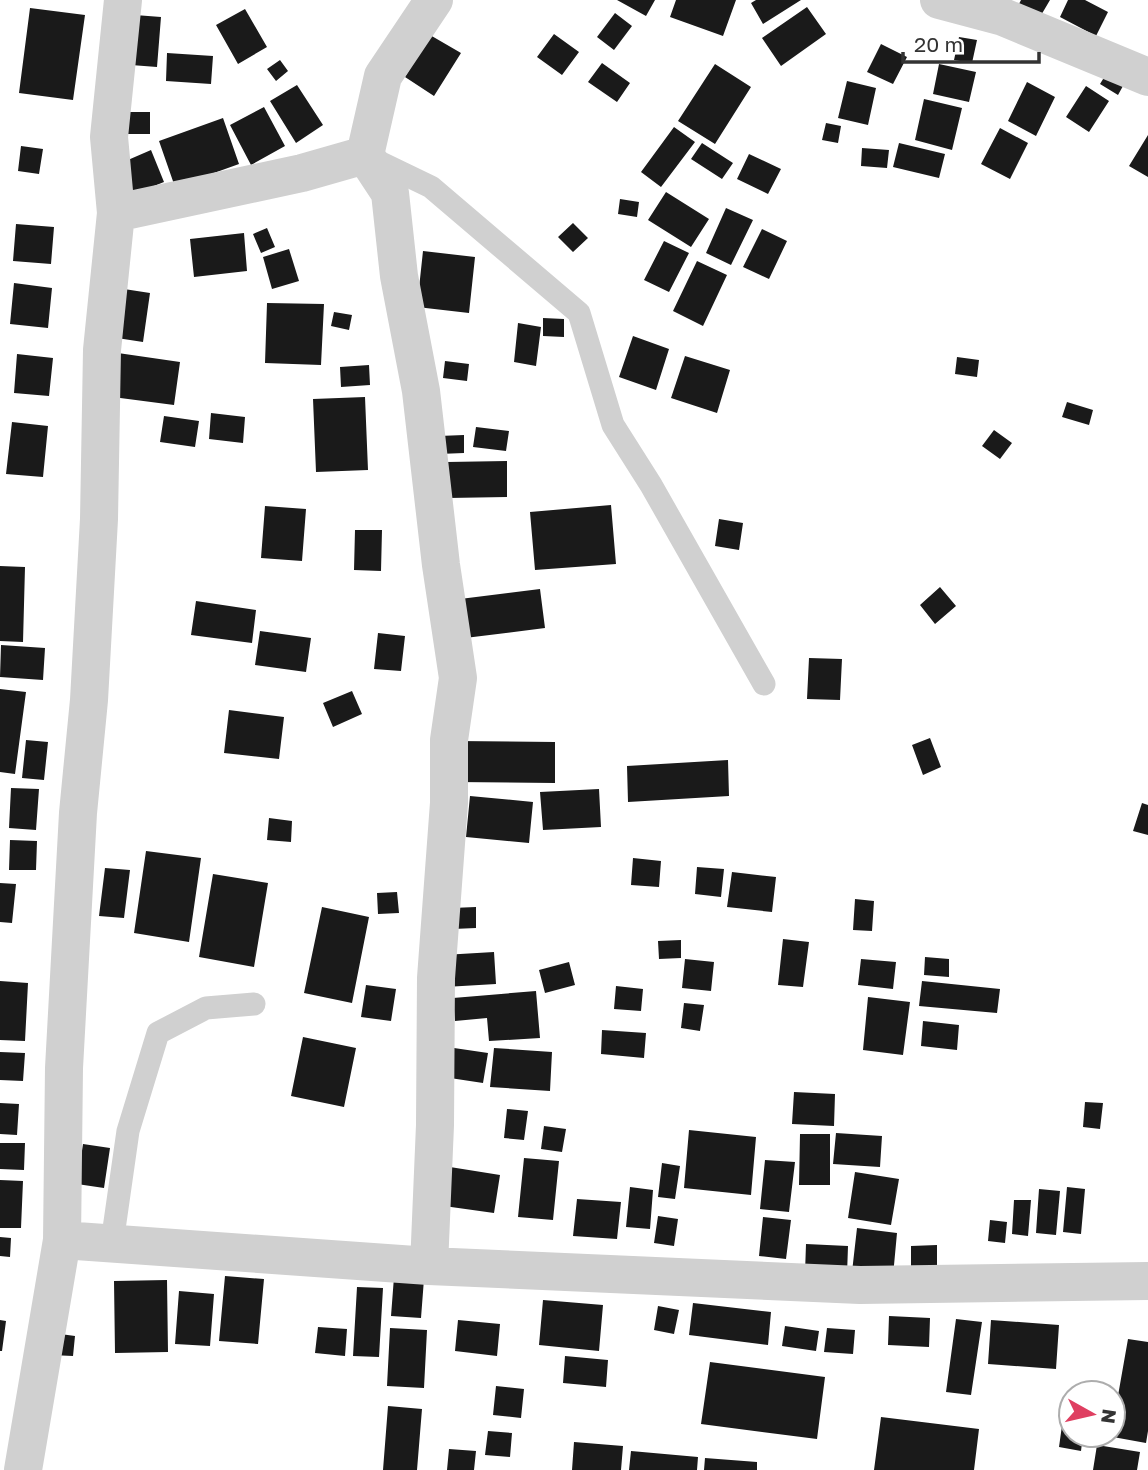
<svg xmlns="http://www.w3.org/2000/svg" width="1148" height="1470" viewBox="0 0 1148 1470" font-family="'Golos Text',sans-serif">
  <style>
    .building { fill: #1a1a1a }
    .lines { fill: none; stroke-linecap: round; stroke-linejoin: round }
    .lane { stroke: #d0d0d0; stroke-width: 23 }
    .street { stroke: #d0d0d0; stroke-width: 38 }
  </style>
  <rect width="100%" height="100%" fill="#fff"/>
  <path class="building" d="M617,0H655L646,16Z
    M676,0H736L723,36L670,17Z
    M756,0H801L763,24L751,3Z
    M1021,0H1050L1040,17L1019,4Z
    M1068,0H1085L1108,12L1096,36L1060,17Z
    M807,7L826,34L781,66L762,38Z
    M30,8L85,15L73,100L19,93Z
    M245,9L267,47L238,64L216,25Z
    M615,13L632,26L614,50L597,37Z
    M135,15L161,17L157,67L131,65Z
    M554,34L579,52L562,75L537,57Z
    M430,35L461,53L434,96L405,77Z
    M959,37L977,40L972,63L954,60Z
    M881,44L907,57L893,84L867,72Z
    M167,53L213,56L211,84L166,81Z
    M280,60L288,71L276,81L267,69Z
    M602,63L630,83L617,102L588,82Z
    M715,64L751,87L715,144L678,121Z
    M939,64L976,72L969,102L933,94Z
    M1111,66L1128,77L1118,95L1100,84Z
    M847,81L876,88L868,125L838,118Z
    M1027,82L1055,97L1036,136L1008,121Z
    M297,85L323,125L296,143L270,101Z
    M1086,86L1109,101L1089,132L1066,117Z
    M924,99L962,108L952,150L915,140Z
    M264,107L285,146L251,165L230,125Z
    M126,112H150V134H126Z
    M223,118L239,164L175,187L159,141Z
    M826,123L841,126L838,143L822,140Z
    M674,127L695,142L661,187L641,172Z
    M1000,128L1028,143L1010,179L981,164Z
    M1148,135V177L1129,166Z
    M702,143L733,163L722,179L691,159Z
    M899,143L945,154L939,178L893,167Z
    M21,146L43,149L39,174L18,171Z
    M862,148L889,150L887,168L861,166Z
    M151,150L164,182L134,194L121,163Z
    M749,154L781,169L768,194L737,179Z
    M666,192L709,219L691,247L648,220Z
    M620,199L639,202L637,217L618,214Z
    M726,208L753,220L731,265L706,253Z
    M573,223L588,238L573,252L558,237Z
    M16,224L54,227L51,264L13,261Z
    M267,228L275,247L261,253L253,234Z
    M762,229L787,241L769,279L743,267Z
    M244,233L247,271L194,277L190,239Z
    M664,241L689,253L669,292L644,280Z
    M289,249L299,281L272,289L263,257Z
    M423,251L475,257L469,313L417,307Z
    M697,261L727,275L703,326L673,311Z
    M14,283L52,288L48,328L10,324Z
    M111,287L150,293L143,342L104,336Z
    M267,303L324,304L321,365L265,363Z
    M334,312L352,315L349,330L331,326Z
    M543,318L564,319V337L543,336Z
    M518,323L541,327L536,366L514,362Z
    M633,336L669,349L656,390L619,377Z
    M111,352L180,362L174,405L105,396Z
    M17,354L53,358L49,396L14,393Z
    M685,356L730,370L717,413L671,398Z
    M957,357L979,360L977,377L955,374Z
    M445,361L469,364L467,381L443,378Z
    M369,365L370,385L341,387L340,367Z
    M365,397L368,470L316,472L313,399Z
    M1067,402L1093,410L1089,425L1062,417Z
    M211,413L245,417L243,443L209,439Z
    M164,416L199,421L195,447L160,442Z
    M12,422L48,426L43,477L6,474Z
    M476,427L509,431L506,451L473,447Z
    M994,430L1012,443L1000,459L982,446Z
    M464,435V453L439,454V436Z
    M507,461V497L448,498L447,462Z
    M611,505L616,564L535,570L530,512Z
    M265,506L306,509L302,561L261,558Z
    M719,519L743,523L739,550L715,546Z
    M355,530H382L381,571L354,570Z
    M0,566L25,567L23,642L0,641Z
    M940,587L956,606L935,624L920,605Z
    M540,589L545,628L465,638L460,599Z
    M196,601L256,610L252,643L191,635Z
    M260,631L311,638L306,672L255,665Z
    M378,633L405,636L401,671L374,669Z
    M1,645L45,648L43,680L0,677Z
    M809,658L842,659L840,700L807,699Z
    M0,689L26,692L15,774L0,772Z
    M352,691L362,714L333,727L323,703Z
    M229,710L284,717L279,759L224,753Z
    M930,738L941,767L923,775L912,745Z
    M26,740L48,742L44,780L22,778Z
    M455,741L555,742V783L455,782Z
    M728,760L729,796L628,802L627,766Z
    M11,788L39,789L36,830L9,828Z
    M599,789L601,827L543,830L540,792Z
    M470,796L533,802L529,843L466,837Z
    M1142,803L1148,805V835L1133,831Z
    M269,818L292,821L291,842L267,840Z
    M10,840L37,841L36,870H9Z
    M146,851L201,858L189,942L134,933Z
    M633,858L661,861L659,887L631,885Z
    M697,867L724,869L721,897L695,894Z
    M105,868L130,870L124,918L99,916Z
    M732,872L776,877L772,912L727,907Z
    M213,874L268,883L254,967L199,957Z
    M0,883L16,884L12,923L0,922Z
    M397,892L399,913L378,914L377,893Z
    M855,899L874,901L872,931L853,930Z
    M322,907L369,917L352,1003L304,993Z
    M476,907V928L453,929L452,908Z
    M783,939L809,942L803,987L778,985Z
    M681,940V958L659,959L658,941Z
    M494,952L496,984L445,987L443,955Z
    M925,957L949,959V977L924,975Z
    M685,959L714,962L711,991L682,988Z
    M861,959L896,962L893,989L858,985Z
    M569,962L575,985L545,993L539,970Z
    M0,981L28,983L25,1041L0,1040Z
    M922,981L1000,989L997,1013L919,1006Z
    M366,985L396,989L391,1021L361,1017Z
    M616,986L643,989L641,1011L614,1009Z
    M536,991L540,1038L489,1041L487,1018L455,1021L453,998Z
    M868,997L910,1002L903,1055L863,1050Z
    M684,1003L704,1005L700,1031L681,1028Z
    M923,1021L959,1025L957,1050L921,1046Z
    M602,1030L646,1033L644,1058L601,1054Z
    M303,1037L356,1048L344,1107L291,1096Z
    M454,1048L488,1053L483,1083L450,1078Z
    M494,1048L552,1052L550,1091L490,1087Z
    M0,1052L25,1053L23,1081L0,1080Z
    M794,1092L835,1094L834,1126L792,1124Z
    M1085,1102L1103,1103L1100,1129L1083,1127Z
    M0,1103L19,1104L17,1135L0,1134Z
    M507,1109L528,1111L524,1140L504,1138Z
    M544,1126L566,1129L562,1152L541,1149Z
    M689,1130L756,1137L751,1195L684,1188Z
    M836,1133L882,1136L880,1167L833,1164Z
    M800,1134H830V1185H799Z
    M0,1143H25L24,1170L0,1169Z
    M83,1144L110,1148L104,1188L77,1184Z
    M524,1158L559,1161L553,1220L518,1217Z
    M765,1160L795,1162L789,1212L760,1209Z
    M662,1163L680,1166L675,1199L658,1197Z
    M450,1167L500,1175L494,1213L444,1206Z
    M855,1172L899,1179L891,1225L848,1218Z
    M0,1180L23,1181L21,1228H0Z
    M630,1187L653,1190L650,1229L626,1227Z
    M1067,1187L1085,1189L1081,1234L1063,1232Z
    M1039,1189L1060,1191L1056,1235L1036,1233Z
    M577,1199L621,1202L617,1239L573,1236Z
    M1014,1200H1031L1028,1236L1012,1234Z
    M658,1216L678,1219L674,1246L654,1243Z
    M763,1217L791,1220L786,1259L759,1256Z
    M990,1220L1007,1222L1005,1243L988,1241Z
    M857,1228L897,1233L893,1276L852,1272Z
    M0,1237L11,1238L10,1257L0,1256Z
    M806,1244L848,1246L847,1275L805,1273Z
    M937,1245V1269H911V1246Z
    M225,1276L264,1279L258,1344L219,1341Z
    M394,1277L424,1279L421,1318L391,1316Z
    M167,1280L168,1352L115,1353L114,1281Z
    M357,1287L383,1288L379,1357L353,1356Z
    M179,1291L214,1294L210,1346L175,1344Z
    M543,1300L603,1305L599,1351L539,1345Z
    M693,1303L771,1312L768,1345L689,1335Z
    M658,1306L679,1310L674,1334L654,1330Z
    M889,1316L930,1318L929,1347L888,1345Z
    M956,1319L982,1322L971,1395L946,1392Z
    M0,1320L6,1321L2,1351H0Z
    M458,1320L500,1324L497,1356L455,1351Z
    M991,1320L1059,1325L1056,1369L988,1364Z
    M785,1326L819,1331L816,1351L782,1346Z
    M318,1327L347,1329L345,1356L315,1353Z
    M390,1328L427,1330L424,1388L387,1386Z
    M827,1328L855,1330L853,1354L824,1352Z
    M53,1333L75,1336L73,1356L51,1355Z
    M1128,1339L1148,1342V1431L1146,1443L1113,1437V1424Z
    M565,1356L608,1360L606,1387L563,1383Z
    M710,1362L825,1377L817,1439L701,1424Z
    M496,1386L524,1389L521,1418L493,1415Z
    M1065,1404L1071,1405V1435H1083L1081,1451L1059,1447Z
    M388,1406L422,1409L417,1470H383Z
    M881,1417L979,1429L974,1470H874Z
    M488,1431L512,1433L510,1457L485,1455Z
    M574,1442L623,1446L621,1470H572Z
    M1097,1445L1140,1452L1137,1470H1093Z
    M449,1449L476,1451L474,1470H447Z
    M631,1451L698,1457L697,1470H629Z
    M705,1458L757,1462V1470H704Z"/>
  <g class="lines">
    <path class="lane" d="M373,159L431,187L579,313L613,425L651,485L764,684
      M112,1243L128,1131L158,1033L206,1008L254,1004"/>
    <path class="street" d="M939,0L1003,17L1148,77
      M365,155L390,193L399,276L421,391L441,565L458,678L449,740V803L436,978L435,1125L429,1266
      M116,213L302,173L365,155L383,76L434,0
      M62,1240L429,1266L860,1285L1148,1281
      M23,1470L62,1240L64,1068L78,813L89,700L99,519L102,350L116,213L109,137L123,0"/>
  </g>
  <g transform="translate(1092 1414) rotate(98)"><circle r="33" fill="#ffffff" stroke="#adadad" stroke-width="2"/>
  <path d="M0-5L12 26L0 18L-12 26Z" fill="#df3f61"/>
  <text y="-10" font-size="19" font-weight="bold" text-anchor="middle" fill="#333333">N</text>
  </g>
  <path d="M903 52v10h136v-10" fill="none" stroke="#333333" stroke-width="3.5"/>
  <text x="914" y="52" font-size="21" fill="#333333" stroke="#ffffff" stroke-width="5" paint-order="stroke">20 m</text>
</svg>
